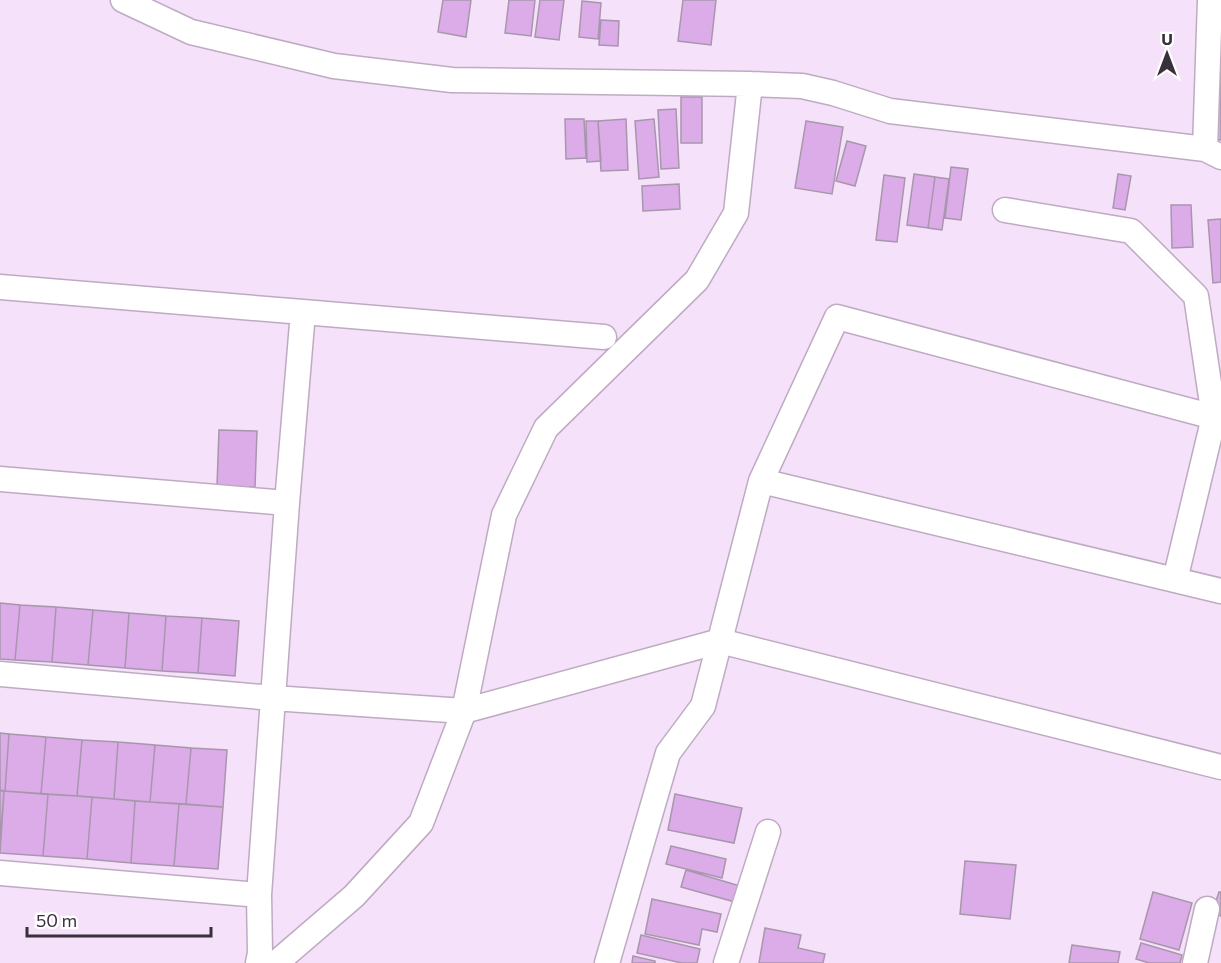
<svg xmlns="http://www.w3.org/2000/svg" width="1221" height="963" viewBox="0 0 1221 963" font-family="Commissioner,sans-serif">
  <style>
    .building { fill: #dbace8; stroke: #a896ad; stroke-width: 1.5 }
    .lines { fill: none; stroke-linecap: round; stroke-linejoin: round }
    .minor-casing { stroke: #beabc2; stroke-width: 27 }
    .minor { stroke: #fff; stroke-width: 24 }
  </style>
  <rect width="100%" height="100%" fill="#f5e1f9"/>
  <path class="building" d="M443,0H471L466,37L438,32Z
    M509,0H535L531,36L505,33Z
    M540,0H564L559,40L535,37Z
    M683,0H716L711,45L678,41Z
    M582,1L601,3L598,39L579,37Z
    M601,20L619,21L618,46L599,45Z
    M1212,39L1221,40V140L1210,139Z
    M681,97H702V143H681Z
    M676,109L679,168L661,169L658,110Z
    M565,119H584L586,158L566,159Z
    M626,119L628,170L601,171L598,121Z
    M654,119L659,177L639,179L635,121Z
    M586,121H598L601,161L587,162Z
    M806,121L843,127L832,194L795,188Z
    M847,141L866,146L855,186L836,181Z
    M951,167L968,169L961,220L945,218Z
    M914,174L935,177L928,228L907,225Z
    M1118,174L1131,176L1125,210L1113,208Z
    M884,175L905,178L897,242L876,240Z
    M935,177L949,179L942,230L928,228Z
    M679,184L680,209L643,211L642,186Z
    M1171,205H1191L1193,247L1172,248Z
    M1221,219V282L1213,283L1208,220Z
    M219,430L257,431L255,487L217,486Z
    M0,603L20,605L15,660L0,659Z
    M20,605L56,607L52,662L15,660Z
    M56,607L93,610L88,665L52,662Z
    M93,610L129,613L125,668L88,665Z
    M129,613L166,616L162,671L125,668Z
    M166,616L202,618L198,673L162,671Z
    M202,618L239,621L235,676L198,673Z
    M0,733L9,734L5,791L0,790Z
    M9,734L46,737L41,794L5,791Z
    M46,737L82,740L77,796L41,794Z
    M82,740L118,742L114,799L77,796Z
    M118,742L155,745L150,802L114,799Z
    M155,745L191,748L186,804L150,802Z
    M191,748L227,750L223,807L186,804Z
    M0,791H4L0,842Z
    M4,791L48,794L43,856L0,853Z
    M48,794L92,797L87,859L43,856Z
    M675,794L742,808L734,843L668,830Z
    M92,797L135,801L131,863L87,859Z
    M135,801L179,804L174,866L131,863Z
    M179,804L223,807L218,869L174,866Z
    M671,846L726,859L722,878L666,864Z
    M965,861L1016,865L1010,919L960,914Z
    M686,870L740,886L735,902L681,887Z
    M1153,892L1192,903L1179,950L1140,939Z
    M1219,892H1221V916L1212,913Z
    M652,899L721,914L717,932L702,929L699,945L645,934Z
    M765,928L801,935L798,948L825,954L823,963H759Z
    M641,935L700,949L697,963H682L637,953Z
    M1141,943L1182,955L1180,963H1149L1136,959Z
    M1072,945L1120,952L1118,963H1069Z
    M633,956L655,961V963H632Z"/>
  <g class="lines">
    <g class="minor-casing">
      <path id="minor" d="M123,0L191,32L334,66L452,80L750,84L802,86L833,93L890,111L1205,149L1221,157
        M1205,149L1210,0
        M1005,210L1131,231L1196,296L1214,417L1175,580
        M0,287L303,312
        M0,479L287,503
        M761,481L1221,591
        M0,674L273,698L464,711L720,641L1221,767
        M0,873L259,895
        M258,963L260,953L259,895L273,698L287,503L303,312L604,337
        M276,963L354,896L421,823L464,711L504,515L546,428L697,280L736,213L750,84
        M607,963L668,753L703,706L761,481L837,317L1221,419
        M726,963L768,832
        M1195,963L1207,909"/>
    </g>
    <use href="#minor" class="minor"/>
  </g>
  <g transform="translate(1167 54)" stroke="#ffffff" stroke-width="4.5" paint-order="stroke">
  <path d="M0-4.5L10 22L0 15L-10 22Z" fill="#38303a"/>
  <text y="-9" font-size="16" font-weight="bold" text-anchor="middle" fill="#38303a">U</text>
  </g>
  <path d="M27 927v9h184v-9" fill="none" stroke="#38303a" stroke-width="3"/>
  <text x="36" y="927" font-size="18" fill="#38303a" stroke="#ffffff" stroke-width="4.5" paint-order="stroke">50 m</text>
</svg>
